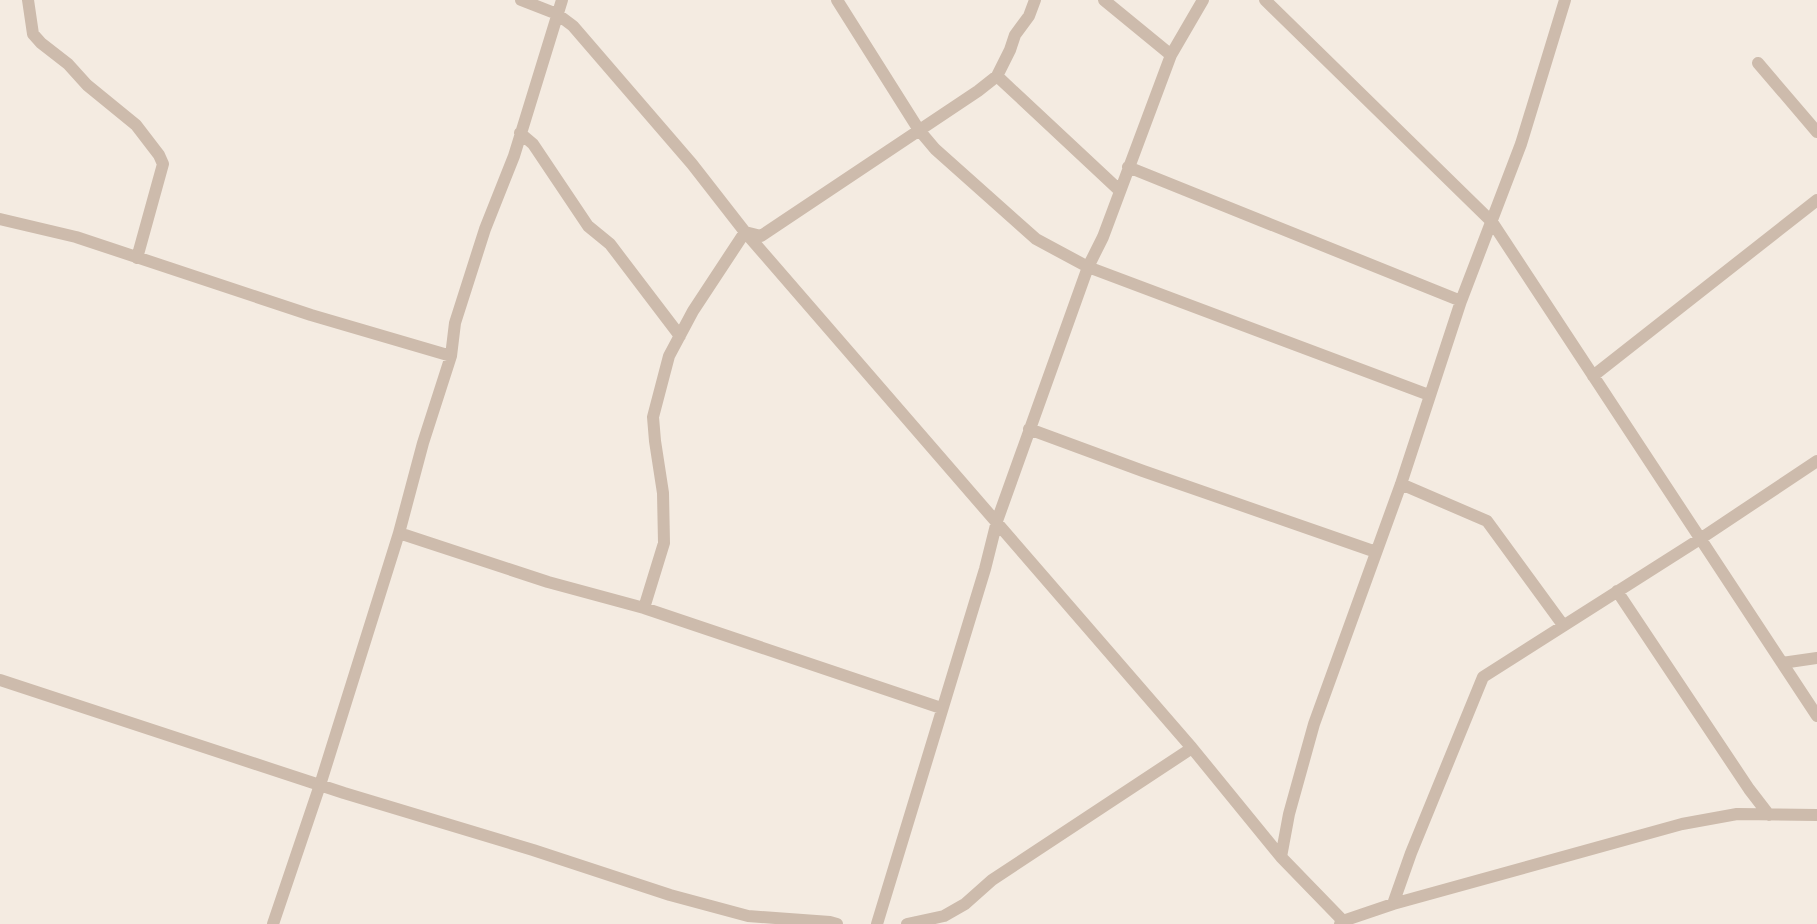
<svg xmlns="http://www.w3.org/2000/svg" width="1817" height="924" viewBox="0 0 1817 924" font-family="'Fira Sans Condensed',sans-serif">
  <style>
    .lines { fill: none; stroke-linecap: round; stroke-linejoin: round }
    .minor { stroke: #cdbbac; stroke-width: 12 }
  </style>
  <rect width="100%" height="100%" fill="#f4ebe1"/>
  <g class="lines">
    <path class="minor" d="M28,0L33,34L41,43L68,64L87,85L136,125L159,155L163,164L137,258
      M521,0L557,14L573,26L692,164L745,232L1192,748L1281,857L1346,924
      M837,0L919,130L935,149L1036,239L1088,267L1429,395
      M1104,0L1171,55
      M1265,0L1492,222L1817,716
      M1758,63L1817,132
      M997,76L1119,190
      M520,133L533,144L588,226L610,244L680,336
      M1128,167L1461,301
      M0,219L76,237L311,315L451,356
      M745,232L761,236L978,91L997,76L1010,50L1015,35L1029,16L1035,0
      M1593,376L1817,200
      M1029,429L1143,471L1376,552
      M1401,484L1487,521L1563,625
      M399,533L548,582L644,608L941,708
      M1617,591L1749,789L1769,815
      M644,608L664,543L663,493L655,441L653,417L669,356L693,311L745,232
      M1782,663L1817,658
      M0,680L344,793L533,850L670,895L748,916L830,922L837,924
      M1281,857L1289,814L1314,724L1401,484L1461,301L1521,144L1565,0
      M1393,904L1411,853L1483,677L1700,539L1817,461
      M273,924L320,785L399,533L423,443L451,356L455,323L485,229L514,156L562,0
      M877,924L985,569L997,521L1088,267L1103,237L1171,55L1203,0
      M907,924L944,916L965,904L992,880L1192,748
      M1340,924L1343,921L1393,904L1682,824L1737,814L1817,815"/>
  </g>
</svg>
